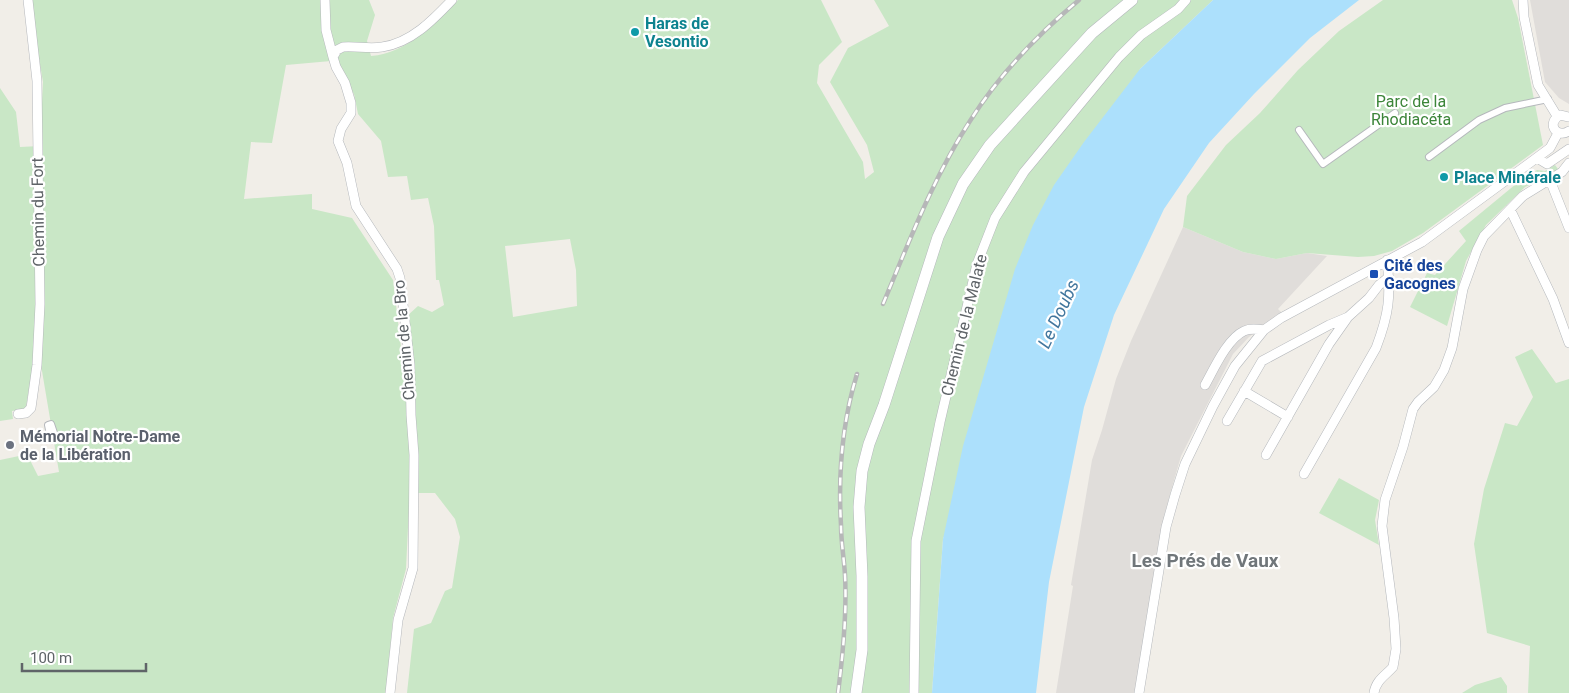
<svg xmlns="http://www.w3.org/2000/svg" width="1569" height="693" viewBox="0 0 1569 693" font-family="Roboto,sans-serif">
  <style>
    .industrial { fill: #e0ddda }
    .green { fill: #c9e7c6; fill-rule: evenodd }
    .water { fill: #ace0fc }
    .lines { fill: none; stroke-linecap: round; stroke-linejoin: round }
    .pedestrian-casing { stroke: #b5b8bc; stroke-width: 8 }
    .minor-casing { stroke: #b5b8bc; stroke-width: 10 }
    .secondary-casing { stroke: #b4b8bc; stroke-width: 12 }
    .pedestrian { stroke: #fff; stroke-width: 6 }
    .minor { stroke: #fff; stroke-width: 9 }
    .secondary { stroke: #fff; stroke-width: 11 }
    .rail-casing { stroke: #b6b7b8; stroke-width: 4.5 }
    .rail { stroke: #fff; stroke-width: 2.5; stroke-dasharray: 8; stroke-linecap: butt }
    .culture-dot { fill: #0f9aa8; stroke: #fff; stroke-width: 2 }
    .transit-dot { fill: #1a4fb4; stroke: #fff; stroke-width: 2 }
    .worship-dot { fill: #6b7280; stroke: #fff; stroke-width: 2 }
    .labels { text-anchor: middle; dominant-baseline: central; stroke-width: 4.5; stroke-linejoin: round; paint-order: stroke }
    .culture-label { font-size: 16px; font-weight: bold; fill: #0d838f; stroke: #fff; text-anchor: start }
    .park-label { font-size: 16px; fill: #3c8539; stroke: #fff }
    .street-label { font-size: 16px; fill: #5f6468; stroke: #fff }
    .transit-label { font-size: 16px; font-weight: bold; fill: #164399; stroke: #fff; text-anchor: start }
    .worship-label { font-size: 16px; font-weight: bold; fill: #5b616d; stroke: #fff; text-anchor: start }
    .water-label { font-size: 18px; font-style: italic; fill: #42779e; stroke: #fff }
    .quarter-label { font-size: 19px; font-weight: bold; fill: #70767a; stroke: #fff }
  </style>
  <rect width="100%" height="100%" fill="#f1eee8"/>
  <path class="industrial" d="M1530,0H1569V104L1559,98L1545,82Z
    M1183,227L1243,252L1276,259L1307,253L1327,256L1278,309L1282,313L1249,337L1233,354L1181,456L1165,512L1135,693H1056L1073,586L1071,585L1092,460L1102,430L1116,379L1131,341Z"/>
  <path class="green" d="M29,0H369L375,15L367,41L371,56C408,53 433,24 458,0H821L842,42L819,65L817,83L863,162L865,179L874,172L867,145L830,82L848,48L889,26L874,0H1213L1140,69L943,539L932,693H407L414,629L431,623L445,591L452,588L460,537L455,519L435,493H418L419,460L407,316L418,306L432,312L444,305L439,280H436L434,226L428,198L411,200L407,176L388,177L381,141L358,114L354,94L331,61L286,65L272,143L251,142L244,199L312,194V209L352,218L393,280L403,364L411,465L406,569L393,618L386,693H0V460L19,456L20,460L29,458L38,476L59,472L41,365H33L26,407L24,409L12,411L13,419L0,421V88L16,112L20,147L40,146L43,82ZM570,239L576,270L577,306L513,317L505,246Z
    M1383,0H1512L1518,18L1543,145L1423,233L1392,251L1374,256L1358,257L1307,253L1276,259L1243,252L1183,227L1187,196L1226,145L1260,113L1298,70L1339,31Z
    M1555,165L1558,169L1550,175L1525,187L1486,225L1466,261L1447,326L1410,307L1427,273L1435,275L1466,241L1459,231L1516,184L1537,170L1545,171Z
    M1532,349L1556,383L1569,379V693H1528L1530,646L1487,633L1474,544L1484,489L1505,423L1517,426L1533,397L1515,357Z
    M1339,478L1379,500L1375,520L1379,545L1319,513Z
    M1501,677L1507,686V693H1462L1475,685Z"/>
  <path class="water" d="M1213,0H1359L1310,38L1254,94L1209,143L1164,209L1114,315L1084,407L1049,582L1036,693H932L943,539L963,446L1015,269L1033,225L1054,185L1084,142L1140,69Z"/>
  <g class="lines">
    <g class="pedestrian-casing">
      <path id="pedestrian" d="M1299,130L1323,164L1395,113
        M1429,157L1479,120L1505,108L1548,99
        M51,424L54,433L50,435L48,425Z"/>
    </g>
    <g class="minor-casing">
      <path id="minor" d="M325,0L326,30L333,57L336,67L345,83L351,103V113L341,129L338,141L347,163L356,206L397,269L400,278L410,365L411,415L414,455L413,568L398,620L390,693
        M1523,0L1524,17L1538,85L1557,116
        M333,57L337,50L343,47C356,46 369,49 382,47C411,43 433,20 452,0
        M1569,117L1560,115C1546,123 1556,139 1569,131
        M1537,158L1547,164L1569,149
        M1550,180L1569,228
        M1510,209L1553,299L1569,343
        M1205,385C1214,369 1227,339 1244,331C1250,328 1257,329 1264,330
        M1244,391L1288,417
        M18,414L26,413L31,408L37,365L40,304L37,81L28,0
        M1227,421L1262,361L1329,325L1348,317
        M1266,455L1329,344L1348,317L1369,298L1379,285L1389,277
        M1304,474L1376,348C1389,314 1391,297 1387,260
        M914,693L916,541L940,422L977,264L995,218L1024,172L1119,57L1141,35L1178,9L1186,0
        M1139,693L1166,527L1175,495L1185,464L1213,406L1235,366L1264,330L1281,318L1422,242L1550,148L1558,133
        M1374,693C1376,680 1385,676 1393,667L1396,649L1394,618L1382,526L1385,500L1403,447L1413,409L1418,402L1434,387L1444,370L1452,348L1463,289L1477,250L1484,236L1523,196L1562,172L1569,163"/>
    </g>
    <g class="secondary-casing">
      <path id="secondary" d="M856,693L862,650V576L859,507L862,471L869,444L884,405L938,237L963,184L990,145L1092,33L1132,0"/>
    </g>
    <use href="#pedestrian" class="pedestrian"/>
    <use href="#minor" class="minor"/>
    <use href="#secondary" class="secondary"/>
    <g class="rail-casing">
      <path id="rail" d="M883,304C909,242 933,178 970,121C999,75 1037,35 1079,0
        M838,693C843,654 847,614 845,575C844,558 841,542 841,525C838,474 842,423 857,374"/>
    </g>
    <use href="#rail" class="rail"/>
  </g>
  <g class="culture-dot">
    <circle cx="635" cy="32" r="5"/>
    <circle cx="1444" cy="177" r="5"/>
  </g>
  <rect class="transit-dot" x="1369" y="269" width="10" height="10" rx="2.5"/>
  <circle class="worship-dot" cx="10" cy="445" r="5"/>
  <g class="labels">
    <g class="culture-label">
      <text x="645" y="23">Haras de<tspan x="645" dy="18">Vesontio</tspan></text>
      <text x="1454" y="177">Place Minérale</text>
    </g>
    <g class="park-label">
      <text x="1411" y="101">Parc de la<tspan x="1411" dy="18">Rhodiacéta</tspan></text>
    </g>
    <g class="street-label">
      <text transform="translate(38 212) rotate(-91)">Chemin du Fort</text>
      <text transform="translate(964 325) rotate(-76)">Chemin de la Malate</text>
      <text transform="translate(404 340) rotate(-95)">Chemin de la Bro</text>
    </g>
    <g class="transit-label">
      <text x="1384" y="265">Cité des<tspan x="1384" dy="18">Gacognes</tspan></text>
    </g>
    <g class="worship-label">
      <text x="20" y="436">Mémorial Notre-Dame<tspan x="20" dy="18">de la Libération</tspan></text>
    </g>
    <g class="water-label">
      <text transform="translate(1058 314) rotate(-65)">Le Doubs</text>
    </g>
    <g class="quarter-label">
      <text x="1205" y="560">Les Prés de Vaux</text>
    </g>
  </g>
  <path d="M22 663v8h124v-8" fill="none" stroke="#5f6468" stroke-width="2.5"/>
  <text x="30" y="663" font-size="15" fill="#5f6468" stroke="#ffffff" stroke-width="4" paint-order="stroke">100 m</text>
</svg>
